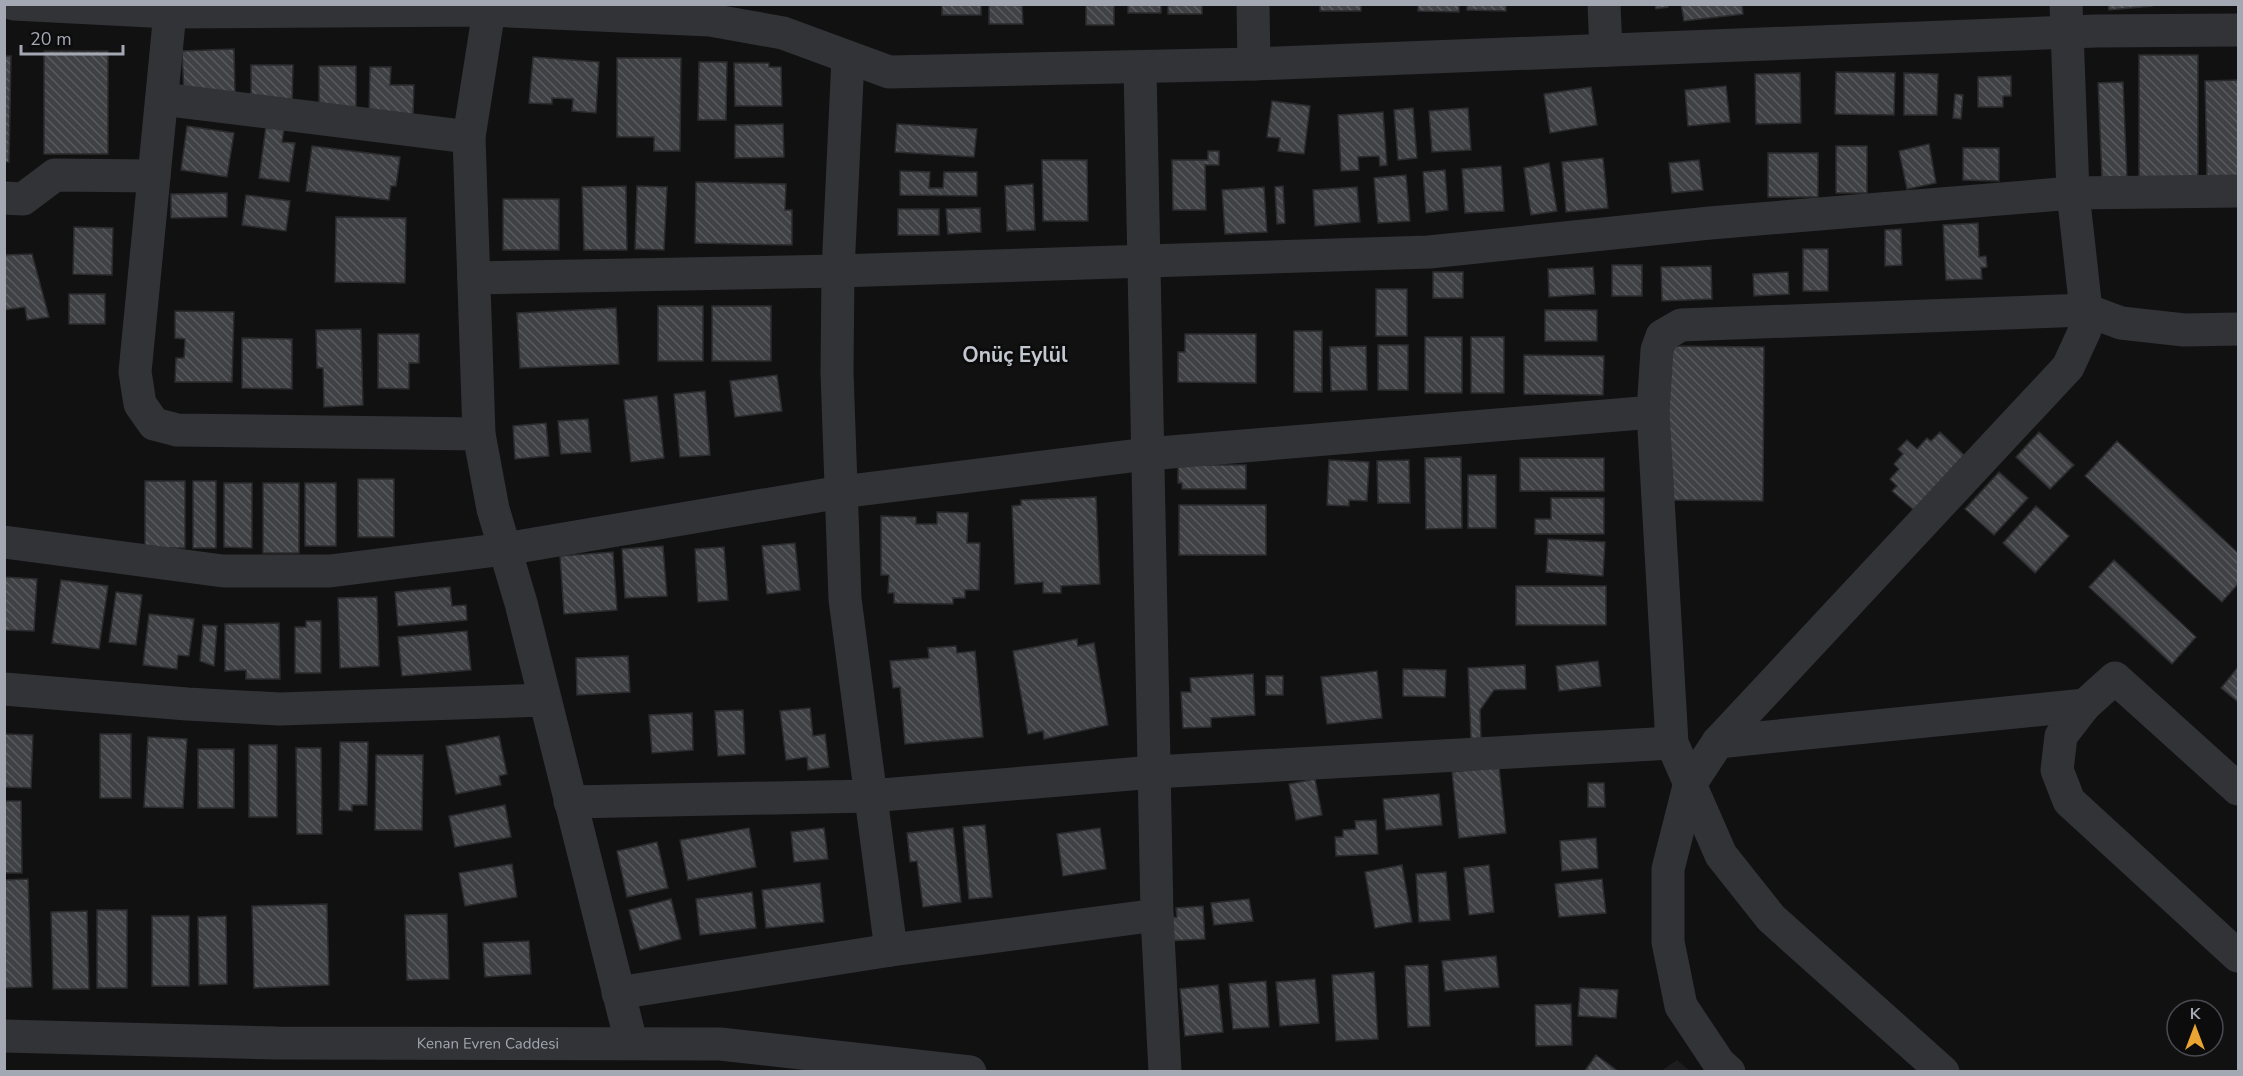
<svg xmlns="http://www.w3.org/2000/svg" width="2243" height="1076" viewBox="0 0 2243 1076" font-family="'Nunito Sans',sans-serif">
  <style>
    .built { fill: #1d1d1f }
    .building { fill: url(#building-back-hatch); stroke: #2b2b2e; stroke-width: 1.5 }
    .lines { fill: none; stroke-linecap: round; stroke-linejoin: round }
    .minor { stroke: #323337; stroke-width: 33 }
    .labels { text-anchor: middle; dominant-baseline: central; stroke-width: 5; stroke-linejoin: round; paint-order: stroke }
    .street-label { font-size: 15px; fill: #a3a8b2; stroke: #0c0c0d }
    .district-label { font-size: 21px; font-weight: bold; fill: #c3c7cf; stroke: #0c0c0d }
  </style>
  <defs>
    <pattern id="building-back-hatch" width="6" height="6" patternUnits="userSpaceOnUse" patternTransform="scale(1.5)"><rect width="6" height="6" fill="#404145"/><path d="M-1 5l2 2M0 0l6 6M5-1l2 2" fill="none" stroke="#585a5d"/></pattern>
  </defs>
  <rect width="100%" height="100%" fill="#111112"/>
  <path class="built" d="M1677,1060L1690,1071H1661Z"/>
  <path class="building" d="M942,4H981V15H942Z
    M989,4H1022L1023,24H989Z
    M1086,4H1114V25H1086Z
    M1128,4H1161V13H1128Z
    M1168,4H1202V14H1168Z
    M1320,4H1361V11H1320Z
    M1418,4H1459V12L1418,11Z
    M1467,4H1506V11L1467,10Z
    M1655,4H1668V7L1656,9Z
    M1681,4H1742L1743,14L1684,21Z
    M2108,4H2152V6L2109,10Z
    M234,49L235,92L184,94L182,51Z
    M44,51H108V154H44Z
    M2139,55H2198V180H2139Z
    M4,56H11L9,162H4Z
    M533,57L599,62L596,113L572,111L573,99L552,98V104L529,103Z
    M617,58H681L680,151H654V137H617Z
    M699,62H727L726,120H698Z
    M734,63H769V67H781L782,106H735Z
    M251,65H293L292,108H251Z
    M319,66H356V113H319Z
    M370,67H391L390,85H414L413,116L369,115Z
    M1836,72L1895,73L1894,115L1835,114Z
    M1800,73L1801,123L1756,124L1755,74Z
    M1904,73L1938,74L1937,115H1904Z
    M2011,76V96H2003V107H1978V77Z
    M2238,80V177L2207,178L2205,81Z
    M2123,82L2127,178L2102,179L2098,83Z
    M1726,86L1730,122L1688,126L1685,90Z
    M1591,87L1597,125L1550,133L1544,94Z
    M1955,94L1963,95L1961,119L1953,118Z
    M1272,101L1310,106L1304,154L1278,151L1280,138L1267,137Z
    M1413,108L1417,158L1398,160L1394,110Z
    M1468,108L1471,150L1432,152L1429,111Z
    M1383,112L1387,165L1380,166L1379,156L1358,157L1359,170L1341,171L1338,115Z
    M783,124L784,157L735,158V125Z
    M897,124L977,129L974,157L895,152Z
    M187,126L234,133L227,177L181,170Z
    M266,126L284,129L282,142L295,143L289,182L259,178Z
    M1929,144L1936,183L1907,189L1899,151Z
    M312,146L400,157L396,186H391L389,200L306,191Z
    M1836,146H1867V193H1836Z
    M1963,148H1999V181L1963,180Z
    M1208,151H1219V165H1205L1206,210H1173L1172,160H1208Z
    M1768,153H1818V197H1768Z
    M1603,158L1608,208L1566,212L1562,162Z
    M1042,160H1087L1088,221H1043Z
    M1699,160L1703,190L1672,193L1669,163Z
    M1549,163L1557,211L1531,215L1524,168Z
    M1501,166L1504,211L1465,213L1462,169Z
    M1445,170L1448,210L1426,213L1423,172Z
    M900,171L930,172L929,188H943L944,172H977V196L900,195Z
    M1406,175L1410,221L1378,223L1374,178Z
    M696,182L786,184L785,210H792V245L695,243Z
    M1033,184L1035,230L1007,231L1005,186Z
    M626,186L627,250H584L582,187Z
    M637,186L667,187L664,250L635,249Z
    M1283,186L1285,223L1277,224L1275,187Z
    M1264,187L1267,232L1225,234L1222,190Z
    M1357,187L1360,222L1315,226L1313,190Z
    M227,193V217L171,218V194Z
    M246,195L290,201L286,231L242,225Z
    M503,199H559V250H503Z
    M980,208L981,232L948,234L946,209Z
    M898,209H939V235H898Z
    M336,217L406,218L405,283L335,282Z
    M1978,223L1979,257L1986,256L1987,267L1981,268L1982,279L1946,280L1943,225Z
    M74,227L113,228L112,275L73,274Z
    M1901,229L1902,265L1885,266V230Z
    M1803,249H1828V291H1803Z
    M32,254L49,317L27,320L25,307L4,310V255Z
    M1612,265H1642V296H1612Z
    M1711,266L1712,299L1662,301L1661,267Z
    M1593,267L1595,294L1549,297L1548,269Z
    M1433,272H1463V298H1433Z
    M1788,272L1789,294L1754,296L1753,274Z
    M1376,289H1407V336H1376Z
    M69,294H105V324H69Z
    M658,306H703V361H658Z
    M712,306H771V361H712Z
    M616,308L619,364L520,368L517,313Z
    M1545,310H1597V341H1545Z
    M175,311L234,312L232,382H175L176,358H184L185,339L175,338Z
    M361,329L363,405L324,407L323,368H317L316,330Z
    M1294,331H1322V392H1294Z
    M378,334H419V363H409V389L378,388Z
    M1185,334H1256V383L1178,382V352H1185Z
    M1425,337H1462V393H1425Z
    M1471,337H1504V393H1471Z
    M242,338L292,339V389L242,388Z
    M1378,345H1408V390H1378Z
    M1366,346L1367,390L1331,391L1330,347Z
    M1663,346L1764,347L1763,501L1667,500Z
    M1524,355L1604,356L1603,395L1524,394Z
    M777,375L782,411L735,417L730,381Z
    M705,391L710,455L680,457L674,394Z
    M657,396L664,458L631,462L624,400Z
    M588,419L591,452L561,454L558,421Z
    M546,423L549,456L515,459L513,426Z
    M1940,432L1964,455L1914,510L1892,491L1897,486L1890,479L1899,469L1894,464L1903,454L1898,449L1907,440L1917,449L1927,438L1931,441Z
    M2039,432L2074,465L2050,489L2016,457Z
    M2117,441L2238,553V584L2222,602L2085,476Z
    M1461,457L1462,528L1426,529L1425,458Z
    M1520,458H1604V491H1520Z
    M1329,460L1369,462L1367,501L1349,500V506L1327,505Z
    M1409,460L1410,503H1378L1377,461Z
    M1178,465H1246V489H1182V483H1178Z
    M1999,472L2028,498L1994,535L1965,509Z
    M1468,475H1496V528H1468Z
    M358,479H394V537H358Z
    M145,481H185V548H145Z
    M193,481H216V548H193Z
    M224,483H252V548L224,547Z
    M263,483H299V553H263Z
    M305,483H336V546H305Z
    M1096,497L1100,584L1061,586V593H1043V582L1015,584L1012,506L1021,505V500Z
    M1551,498H1604V534H1535V519H1551Z
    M1179,505H1266V555H1179Z
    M2036,506L2069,536L2035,573L2003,543Z
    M937,512L968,513L967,543H980L979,590H965V598H953V604L894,603V593H888L889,575H881V516L916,517V524H937Z
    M1548,539L1605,542L1603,576L1546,572Z
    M795,543L800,590L767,594L762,546Z
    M663,546L667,596L625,598L622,549Z
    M724,547L728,600L698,602L695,549Z
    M613,552L617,610L564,614L560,556Z
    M2114,560L2196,637L2172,664L2089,587Z
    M4,577L37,579L34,631L4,630Z
    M61,580L108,586L99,649L52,643Z
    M1516,586H1606V625H1516Z
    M450,587L452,606L466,605L467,620L398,626L395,592Z
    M116,592L142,595L136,645L109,642Z
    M377,597L379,666L340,668L338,598Z
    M149,614L194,619L189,656L178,655L177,669L143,665Z
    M306,621H321V673H295V627H306Z
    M279,623L280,679H246V670L225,671V624Z
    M203,625L217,626L214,666L200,661Z
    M467,631L471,670L402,676L398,637Z
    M1077,639L1078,646L1094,643L1108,725L1044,739L1043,731L1028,734L1013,651Z
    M956,646L957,653L975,651L983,737L905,744L900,687L893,688L890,661L929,658L928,648Z
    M628,656L630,692L577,695L576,658Z
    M1598,661L1601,686L1559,691L1556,666Z
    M1525,665L1526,689L1494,690L1480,710L1481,738L1471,739L1468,668Z
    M2238,667V702L2221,688Z
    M1403,669L1446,670L1445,697L1403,696Z
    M1377,671L1382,718L1327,724L1321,677Z
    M1253,674L1255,715L1211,718V727L1183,728L1181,692H1191L1190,678Z
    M1266,676H1283V695H1266Z
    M810,708L813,736L825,734L829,767L808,770L807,757L786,760L780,711Z
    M743,710L745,754L718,756L715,711Z
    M692,713L693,750L652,753L649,715Z
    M4,734L33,735L31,788L4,787Z
    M100,734H131V798H100Z
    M499,736L507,774L499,776L501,785L456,794L446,746Z
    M148,737L187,739L183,808L144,807Z
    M340,742H368L367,805H352V811L339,810Z
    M249,745H277V817H249Z
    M296,748H321L322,834H297Z
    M198,749H234V808H198Z
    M376,755H423L422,830H375Z
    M1499,767L1506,833L1459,838L1452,772Z
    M1315,779L1322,815L1296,820L1289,784Z
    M1588,783H1604L1605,807H1588Z
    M1439,794L1442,825L1386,830L1383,799Z
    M4,801H21L22,873H4Z
    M505,805L511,837L455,847L449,816Z
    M1376,820L1378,854L1336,856L1335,837H1343V830L1356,829L1355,821Z
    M985,825L992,897L969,899L963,827Z
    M749,828L756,867L688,880L680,840Z
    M824,828L828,859L794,862L791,832Z
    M953,828L961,902L923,907L917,861L910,862L907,833Z
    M1100,828L1106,869L1063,876L1057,834Z
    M1596,838L1598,868L1562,871L1560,841Z
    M657,842L668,888L627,897L617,851Z
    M512,864L517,897L465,906L459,873Z
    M1402,865L1412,922L1375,928L1365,872Z
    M1489,865L1494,912L1469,915L1464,868Z
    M1446,872L1450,920L1419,922L1416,874Z
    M28,879L32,987L4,988V880Z
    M1602,879L1606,913L1559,917L1555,884Z
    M820,883L824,922L766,928L762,890Z
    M752,892L756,928L700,935L696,899Z
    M671,899L681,939L640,950L629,910Z
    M1249,899L1253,921L1214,925L1211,903Z
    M327,904L329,985L254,988L252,906Z
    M1203,906L1205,939L1168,941L1167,918L1177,917L1176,908Z
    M97,910H127V988H97Z
    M87,911L89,989H53L51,912Z
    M447,914L449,979L407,980L405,915Z
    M152,916H189V986H152Z
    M226,916L227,984L199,985L198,917Z
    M529,941L531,974L485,977L483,943Z
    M1496,956L1499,987L1445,991L1442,961Z
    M1428,965L1430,1026L1408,1027L1405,966Z
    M1374,972L1378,1039L1336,1041L1332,975Z
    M1315,979L1319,1023L1280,1026L1276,982Z
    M1266,981L1269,1027L1233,1029L1229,984Z
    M1218,985L1223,1032L1185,1036L1180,989Z
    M1580,988L1618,990L1616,1018L1578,1016Z
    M1571,1004L1572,1045L1536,1046L1535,1005Z
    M1596,1055L1619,1072H1584Z"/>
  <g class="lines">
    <g class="minor">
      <path d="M14,4L170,12L489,10L710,20L783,33L889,72L1254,64L2096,31L2238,30"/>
      <path d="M490,4L469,137L479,434L493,509L521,603L631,1042"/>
      <path d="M1253,4L1254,64"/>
      <path d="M1604,4L1606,50"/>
      <path d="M170,12L135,372L140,404L154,424L177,430L479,434"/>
      <path d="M848,58L838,271L837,372L845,599L891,950"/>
      <path d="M1140,67L1157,915L1165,1072"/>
      <path d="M162,99L469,137"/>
      <path d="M4,198L23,199L55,175L154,176"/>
      <path d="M474,278L838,271L1429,252L1710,223L2073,193L2238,191"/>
      <path d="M4,542L223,571H330L505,549L841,492L1147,454L1653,412"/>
      <path d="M4,689L187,704L280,709L544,700"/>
      <path d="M2085,705L2061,736L2057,770L2069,801L2238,956"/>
      <path d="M1718,742L2085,705L2115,678L2238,789"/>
      <path d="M570,802L870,796L1154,772L1672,743"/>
      <path d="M618,993L891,950L1157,915"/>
      <path id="s1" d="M4,1036L277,1043L720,1044L970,1072"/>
      <path d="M1729,1072L1719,1063L1681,1006L1668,942V869L1689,786L1718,742L2068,367L2085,330L2086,310L2073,193L2066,4"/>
      <path d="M1943,1072L1771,918L1721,855L1672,743L1653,412L1657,350L1662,336L1681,325L2086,310L2121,323L2184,330L2238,329"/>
    </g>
  </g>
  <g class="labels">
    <g class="street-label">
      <text stroke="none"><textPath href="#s1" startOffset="484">Kenan Evren Caddesi</textPath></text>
    </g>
    <g class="district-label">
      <text x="1015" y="355">Onüç Eylül</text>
    </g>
  </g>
  <rect width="2243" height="1076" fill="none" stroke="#a3a8b2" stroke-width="12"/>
  <g transform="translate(2195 1028)"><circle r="28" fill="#0c0c0d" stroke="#484a4f" stroke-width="1.5"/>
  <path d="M0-4.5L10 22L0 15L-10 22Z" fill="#eaa431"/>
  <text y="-9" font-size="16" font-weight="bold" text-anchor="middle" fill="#a3a8b2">K</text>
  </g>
  <path d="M21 45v9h102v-9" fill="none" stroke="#a3a8b2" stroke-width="3"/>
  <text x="30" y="45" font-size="18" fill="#a3a8b2" stroke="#0c0c0d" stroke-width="4.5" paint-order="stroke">20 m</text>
</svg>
